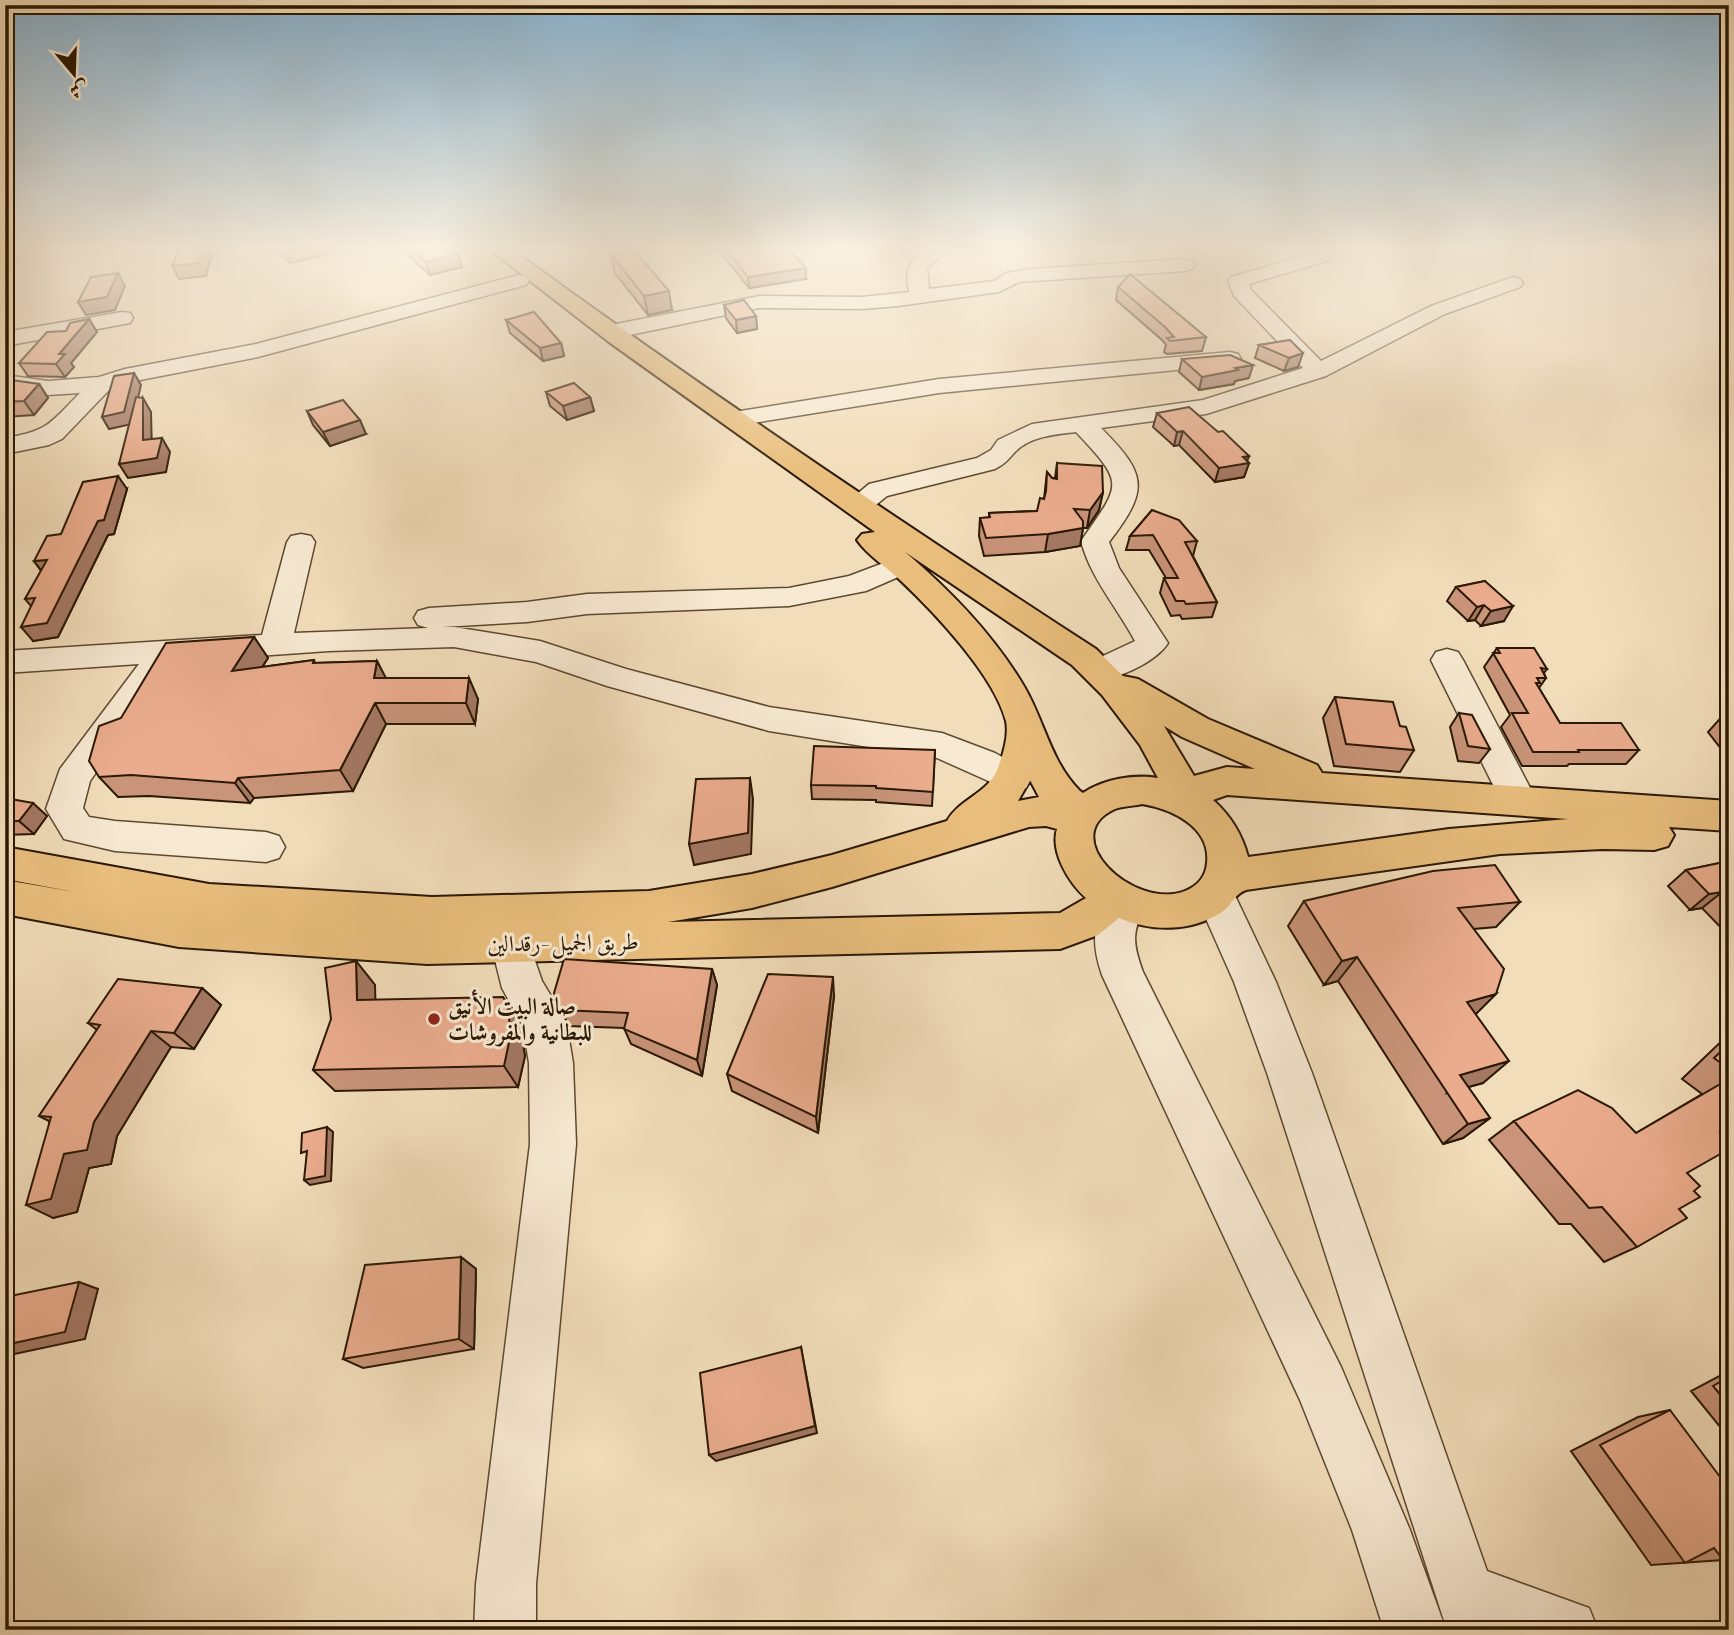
<svg xmlns="http://www.w3.org/2000/svg" width="1734" height="1635" viewBox="0 0 1734 1635" font-family="'IM FELL French Canon',Amiri,serif">
  <style>
    .lines { fill: none; stroke-linecap: round; stroke-linejoin: round }
    .minor-casing { stroke: #5c492f; stroke-width: 3 }
    .major-casing { stroke: #2a1801; stroke-width: 4 }
    .minor { fill: #f7e9d2; fill-rule: evenodd }
    .major { fill: #e9be7d; fill-rule: evenodd }
    .wall { fill: #c99479; stroke: #2a1801; stroke-width: 2 }
    .shaded-wall { fill: #a47863; stroke: #2a1801; stroke-width: 2 }
    .building { fill: #eaac8d; stroke: #2a1801; stroke-width: 2 }
    .poi-dot { fill: #8f2418; stroke: #f7e9d2; stroke-width: 2.5 }
    .labels { text-anchor: middle; dominant-baseline: central; stroke-width: 6; stroke-linejoin: round; paint-order: stroke }
    .street-label { font-size: 23px; fill: #2a1801; stroke: #f7e9d2 }
    .poi-label { font-size: 23px; font-weight: bold; fill: #2a1801; stroke: #f7e9d2; text-anchor: start }
  </style>
  <rect width="100%" height="100%" fill="#f2ddba"/>
  <filter id="stains"><feTurbulence type="fractalNoise" baseFrequency=".00286" numOctaves="4"/><feColorMatrix values="0 0 0 0 .2 0 0 0 0 .09 0 0 0 0 .02 0 0 0 .5 -.17"/></filter>
  <radialGradient id="worn" r=".72"><stop offset=".6" stop-color="#630" stop-opacity="0"/><stop offset="1" stop-color="#630" stop-opacity=".3"/></radialGradient>
  <g class="lines">
    <g class="minor-casing">
      <path id="minor" d="M927,249H950L927,268L929,289L994,281L1007,273L1031,269L1185,259L1192,261L1195,265L1192,269L1185,271L1019,282L999,292L898,306L862,309L759,308L611,339L603,337L600,332L603,327L611,325L759,296L862,297L909,292C904,271 909,260 927,249Z
        M1323,250L1330,252L1333,256L1330,260L1249,284L1251,290L1321,361L1431,306L1513,277L1520,279L1523,283L1520,287L1445,314L1326,376L1206,414L1101,428C1147,474 1150,489 1109,542L1119,568L1168,643C1156,662 1112,684 1090,678L1085,670L1090,662L1135,641C1117,607 1091,579 1081,541C1121,483 1126,485 1076,432C1058,434 1031,436 1016,451C1007,460 1008,462 995,469L887,496L867,512L857,514L847,512L843,506L869,484L977,458L991,450L998,440L1032,424L1203,400L1303,368L1234,296L1228,281L1231,277Z
        M519,275L526,277L529,281L526,285L258,357L130,382L110,389L62,439L49,445L5,454V438C49,431 50,423 80,393L48,395L5,389V375L48,381L99,377L125,369L256,344Z
        M122,312L130,313L133,318L130,323L5,346V332Z
        M1230,352L1238,354L1241,359L1238,364L939,393L734,426L725,424L722,419L725,414L734,412L939,379Z
        M301,534L311,536L315,542L294,633L428,628L418,625L414,618L418,611L429,608L527,602L587,594L789,588L849,576L902,556L912,559L916,565L912,571L866,591L789,606L587,614L527,622L442,627H454L540,641L626,669L769,707L942,733L995,753L1026,770L1031,779L1026,788L1013,792L937,758L769,731L607,686L536,662L454,647L329,651L174,662L90,781L83,808L89,817L115,821L266,832L279,836L285,847L279,858L266,862L115,851L64,839L46,809L60,769L139,664L5,673V651L262,635L287,542L291,536Z
        M1447,649L1458,652L1463,660L1537,801L1532,811L1519,815L1506,811L1501,801L1431,660L1436,652Z
        M1215,878L1229,883L1276,982L1312,1073L1487,1571L1589,1608L1598,1630H1447L1267,1073L1234,982L1195,894L1201,883Z
        M1126,888L1140,892L1146,904C1132,932 1132,942 1143,972L1341,1367L1410,1530L1446,1630H1384L1352,1530L1300,1400L1102,975C1091,943 1092,921 1112,892Z
        M511,927L525,932L542,981L566,1021L573,1063L576,1144L536,1584V1630H474L476,1584L530,1144L529,1063L523,1026L502,988L491,944L497,932Z"/>
    </g>
    <g class="major-casing">
      <path id="major" d="M489,249H511C702,388 897,520 1096,649L1123,676L1138,679L1208,719L1317,765L1322,773L1729,801V831L1669,827L1674,835L1668,846L1654,850L1603,849L1500,854L1246,890C1234,894 1232,905 1222,912C1191,932 1152,932 1119,918L1098,935L1060,949L427,964L179,947L5,914V880L75,892L5,879V847L209,884L432,897L649,891L752,874L832,855L947,821C959,799 989,793 998,768C1003,755 1009,735 1006,721C994,675 934,612 900,580C887,567 868,556 857,540L862,534L875,532L609,342ZM905,552L1072,665L1102,695L1140,745L1158,778C1134,774 1103,779 1083,793L1080,791C1051,762 1045,723 1025,688C994,635 951,591 905,552ZM1164,726L1182,737L1255,769L1227,767L1194,776ZM1030,780L1039,797L1018,801ZM1227,795L1568,819L1449,829L1248,857C1242,834 1231,816 1213,800ZM1142,804C1172,809 1211,827 1207,863C1206,876 1198,886 1185,891C1133,911 1055,836 1115,809C1123,806 1134,806 1142,804ZM1046,826L1057,829C1050,852 1069,883 1086,898L1060,913L668,922L752,908L832,887L1029,827Z"/>
    </g>
    <use href="#minor" class="minor"/>
    <use href="#major" class="major"/>
  </g>
  <path class="wall" d="M274,249H349L290,263Z
    M401,249H452L458,254L462,267L430,275Z
    M718,249H749L751,250L806,279L749,288Z
    M611,254L672,310L648,315L615,273Z
    M1118,287L1206,337L1202,351L1167,354L1164,352L1166,345L1162,340L1116,300Z
    M724,305L756,316L757,329L737,333L726,318Z
    M89,319L97,332L71,363L74,367L65,377L28,376L19,363L66,331Z
    M506,320L561,343L564,356L543,361L510,333Z
    M1290,340L1298,367L1284,371L1255,358L1259,345Z
    M1182,359L1249,378L1235,381L1234,384L1199,390L1179,372Z
    M39,384L48,398L34,415L5,417V388Z
    M546,392L590,397L594,411L567,420L550,406Z
    M307,411L366,434L330,446L313,425Z
    M1157,413L1218,432L1249,456L1247,461L1249,463L1244,477L1215,482L1179,445L1174,446L1153,427Z
    M1057,463L1103,492L1099,510L1087,528H1083L1080,546L1045,552L984,556L979,536L980,518H989V513L1037,511L1044,499L1047,472L1052,478H1055Z
    M127,489L114,534L108,535L58,637L33,641L31,606L25,599L41,571L34,561L61,534Z
    M1152,510L1197,541L1193,556L1217,602L1212,617L1182,619L1180,615L1171,616L1160,593L1164,578H1166L1149,550H1126L1130,536Z
    M1485,581L1504,621L1481,626L1475,620L1468,621L1447,601L1456,587Z
    M254,637L268,658L262,667L314,660L315,663L377,661L385,678L478,699L475,724H386L353,791L254,798L250,803L149,796L118,797L99,777L121,718Z
    M1497,648L1547,669L1544,673L1546,678L1539,688L1560,723L1639,750L1626,764H1569L1567,766H1522L1501,727L1510,715L1484,667Z
    M1335,697L1400,726L1414,750L1400,772L1334,766L1323,718Z
    M1726,712H1729V759L1708,732Z
    M1459,713L1490,749L1479,763L1458,761L1450,727Z
    M935,750L932,806L876,802V800L812,799L811,785Z
    M5,798L47,816L34,834L5,835Z
    M1729,861V936L1702,908L1690,910L1668,886L1686,870Z
    M1304,901L1520,902L1496,927L1474,929L1475,1014L1483,1083L1468,1087L1490,1118L1463,1138L1443,1144L1338,981L1324,985L1288,926Z
    M356,961L375,985V1000L520,1027L525,1056L518,1087L335,1091L313,1070Z
    M712,969L717,985L702,1076L631,1044L624,1028L569,1026L561,1010Z
    M202,988L221,1005L194,1049L171,1047L117,1136L111,1164L89,1168L77,1212L53,1218L49,1121L39,1116L97,1030L88,1023Z
    M834,996L818,1133L732,1091L727,1074Z
    M1729,1034V1128L1720,1133L1687,1173L1694,1191L1679,1209L1637,1247L1604,1262L1571,1224H1559L1489,1140L1514,1121L1636,1133L1702,1094L1682,1079Z
    M461,1257L476,1269L474,1349L363,1368L343,1359Z
    M1729,1371V1438L1691,1391Z
    M1670,1410L1723,1560L1651,1565L1571,1451L1638,1417Z"/>
  <path class="shaded-wall" d="M204,249H211L212,254L206,276L179,279L172,266Z
    M291,249H349L290,263L285,250Z
    M458,254L462,267L430,275L426,262Z
    M806,268V279L749,288L748,277Z
    M118,273L125,286L115,310L86,315L78,302Z
    M669,291L672,310L648,315L644,296Z
    M756,316L757,329L737,333L736,320Z
    M89,319L97,332L71,363L74,367L65,377L56,364L59,354Z
    M561,343L564,356L543,361L540,348Z
    M1303,353L1298,367L1284,371L1289,358Z
    M1253,365L1249,378L1235,381L1234,384L1199,390L1202,377L1235,368Z
    M134,373L141,385L132,424L109,429L102,417Z
    M39,384L48,398L34,415L24,401Z
    M590,397L594,411L567,420L563,406Z
    M143,398L151,412L152,454L143,440Z
    M360,420L366,434L330,446L323,432Z
    M1183,431L1179,445L1174,446L1177,432Z
    M162,438L170,452L166,472L128,478L119,464Z
    M1249,456L1246,463H1249L1244,477L1215,482L1219,468L1243,457Z
    M118,476L127,489L114,534L108,535L58,637L33,641L21,627Z
    M1103,492L1099,510L1087,528L1090,510Z
    M1083,528L1080,546L1045,552L1048,534Z
    M47,560L45,575L34,561Z
    M1484,605L1475,620L1468,621L1477,607Z
    M1513,606L1504,621L1481,626L1491,611Z
    M254,637L268,658L246,692L232,671Z
    M377,661L388,682L374,678Z
    M469,678L478,699L475,724L466,703Z
    M375,703L386,724L353,791L340,770Z
    M238,778L254,798L250,803L235,783Z
    M750,778L753,799L751,854L694,865L689,844Z
    M33,803L47,816L34,834L19,821Z
    M1722,892L1702,908L1690,910L1709,894Z
    M1357,957L1338,981L1324,985L1342,961Z
    M356,961L375,985L376,1023L357,1000Z
    M712,969L717,985L702,1076L697,1060Z
    M833,977L834,996L818,1133L816,1117Z
    M202,988L221,1005L194,1049L174,1033Z
    M1496,994L1472,1018L1467,1002Z
    M503,997L520,1027L525,1056L518,1087L504,1066Z
    M151,1031L171,1047L117,1136L111,1164L89,1168L77,1212L53,1218L26,1205L64,1154L94,1122Z
    M1509,1061L1483,1083L1447,1093L1460,1075Z
    M1490,1118L1463,1138L1443,1144L1468,1124Z
    M327,1127L333,1132L331,1181L310,1185L304,1180Z
    M461,1257L476,1269L474,1349L459,1339Z
    M79,1282L98,1289L85,1339L5,1356V1345Z
    M801,1347L817,1433L716,1461L709,1455Z"/>
  <path class="building" d="M179,249H204L199,263L172,266Z
    M410,249H452L458,254L426,262Z
    M726,249H749L751,250L763,249H788L806,268L748,277Z
    M634,250L669,291L644,296L611,254Z
    M118,273L107,297L78,302L91,277Z
    M1130,274L1206,337L1170,341L1167,338L1174,337L1165,327L1118,287Z
    M744,300L756,316L736,320L724,305Z
    M534,312L561,343L540,348L506,320Z
    M89,319L59,354H65L56,364L19,363L47,332L66,331L70,323Z
    M1290,340L1303,353L1289,358L1259,345Z
    M1230,355L1253,365L1235,368L1238,370L1202,377L1182,359Z
    M134,373L124,412L102,417L114,376Z
    M12,380L39,384L24,401L5,402V388Z
    M574,383L590,397L563,406L546,392Z
    M136,397L143,398V440L162,438L157,458L119,464Z
    M343,400L360,420L323,432L307,411Z
    M1189,407L1218,432L1223,431L1249,456L1243,457L1249,463L1219,468L1183,431L1177,432L1157,413Z
    M1057,463L1102,466L1103,492L1090,510L1074,509L1083,521V528L1048,534L986,538L980,518L990,517L989,513L1037,511L1040,498L1044,499L1046,491L1047,472L1052,478L1057,479Z
    M118,476L104,520L98,521L47,623L21,627L35,598L25,599L47,560L34,561L47,536L61,534L83,482Z
    M1152,510L1179,520L1197,541L1185,542L1217,602L1186,604L1184,601H1176L1164,578H1178L1153,535L1130,536Z
    M1485,581L1513,606L1491,611L1484,605L1477,607L1456,587Z
    M254,637L232,671L314,660L313,663L377,661L374,678H469L466,703H375L340,770L238,778L235,783L131,775L99,777L89,761L99,726L121,718L166,643Z
    M1497,648H1534L1547,669L1541,668L1546,678H1537L1540,683H1536L1560,723H1621L1639,750H1578L1579,752H1533L1512,713H1528L1493,653H1500Z
    M1335,697L1393,702L1400,726L1406,727L1414,750L1346,744Z
    M1459,713L1472,715L1490,749L1468,746Z
    M814,746L935,750L933,792L876,788V786L811,785Z
    M750,778L748,833L689,844L696,779Z
    M5,798L33,803L19,821H5Z
    M1729,861V899L1722,892L1709,894L1686,870Z
    M1495,865L1520,902L1458,908L1504,969L1496,994L1467,1002L1509,1061L1460,1075L1490,1118L1468,1124L1357,957L1342,961L1304,901L1433,871Z
    M564,959L712,969L697,1060L624,1029L628,1013L561,1010L554,993Z
    M356,961L357,1000L503,997L507,1004L511,1033L504,1066L313,1070L331,1019L325,968Z
    M768,974L833,977L816,1117L727,1074Z
    M118,979L202,988L174,1033L151,1031L94,1122L87,1150L64,1154L51,1199L26,1205L51,1117L39,1116L100,1025L88,1023Z
    M1729,1044V1069L1714,1058Z
    M1729,1079V1128L1720,1133L1729,1141V1149L1687,1173L1700,1186L1694,1191L1700,1197L1679,1209L1687,1218L1637,1247L1602,1207L1589,1208L1514,1121L1578,1090L1612,1108L1636,1133Z
    M327,1127L325,1176L304,1180L307,1151L301,1153L302,1133Z
    M461,1257L459,1339L343,1359L365,1265Z
    M79,1282L65,1332L5,1345V1297Z
    M801,1347L815,1426L709,1455L700,1373Z
    M1729,1377V1405L1713,1386Z
    M1670,1410L1729,1489V1557L1723,1560L1714,1548L1685,1563L1600,1445Z"/>
  <linearGradient id="sky" x2="0" y2="1"><stop stop-color="#8ab6d5"/><stop offset="0.52" stop-color="#f9f0e0"/><stop offset="1" stop-color="#f9f0e0" stop-opacity="0"/></linearGradient>
  <rect width="1734" height="477" fill="url(#sky)"/>
  <circle class="poi-dot" cx="434" cy="1019" r="7"/>
  <g class="labels">
    <g class="street-label">
      <text transform="translate(563 943) rotate(-1)">طريق الجميل -رقدالين</text>
    </g>
    <g class="poi-label">
      <text x="448" y="1006">صالة البيت الأنيق<tspan x="448" dy="26">للبطانية والمفروشات</tspan></text>
    </g>
  </g>
  <rect width="1734" height="1635" fill="none" stroke="#f2ddba" stroke-width="28"/>
  <rect x="7" y="7" width="1720" height="1621" fill="none" stroke="#2a1801" stroke-width="3.5"/>
  <rect x="14" y="14" width="1706" height="1607" fill="none" stroke="#2a1801" stroke-width="2"/>
  <g transform="translate(74 74) rotate(161)" stroke="#f7e9d2" stroke-width="5" paint-order="stroke">
  <path d="M0-5L12 26L0 18L-12 26Z" fill="#2a1801"/>
  <text y="-10" font-size="19" font-weight="bold" text-anchor="middle" fill="#2a1801">ش</text>
  </g>
  <rect width="100%" height="100%" filter="url(#stains)"/>
  <rect width="100%" height="100%" fill="url(#worn)"/>
</svg>
